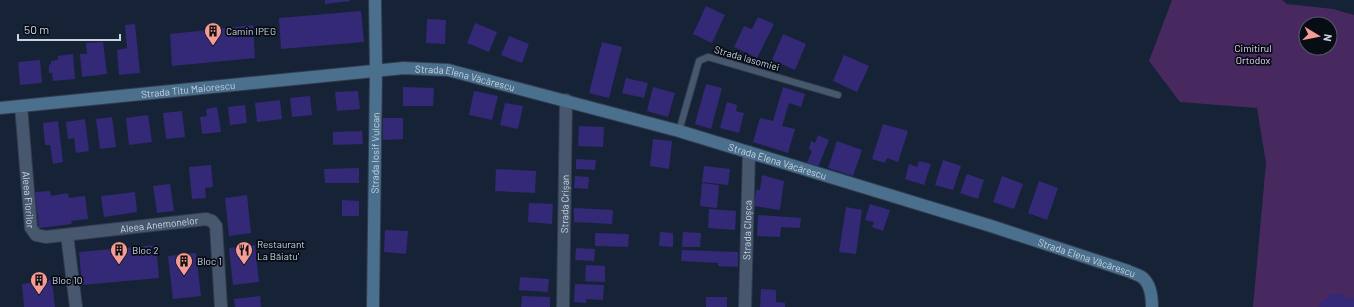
<svg xmlns="http://www.w3.org/2000/svg" width="1354" height="307" viewBox="0 0 1354 307" font-family="Barlow,sans-serif">
  <style>
    .green { fill: #48295f; fill-rule: evenodd }
    .building { fill: #332976 }
    .lines { fill: none; stroke-linecap: round; stroke-linejoin: round }
    .lane-casing { stroke: #333c4d; stroke-width: 8 }
    .street-casing { stroke: #333c4d; stroke-width: 14 }
    .secondary-casing { stroke: #333c4d; stroke-width: 14 }
    .lane { stroke: #47576d; stroke-width: 6 }
    .street { stroke: #47576d; stroke-width: 12 }
    .secondary { stroke: #4a708d; stroke-width: 12 }
    .labels { text-anchor: middle; dominant-baseline: central; stroke-width: 3.5; stroke-linejoin: round; paint-order: stroke }
    .poi-label { font-size: 10px; fill: #cad3e1; stroke: #070c15; text-anchor: start }
    .park-label { font-size: 10px; fill: #e7dcf2; stroke: #070c15 }
    .street-label { font-size: 10px; fill: #cad3e1; stroke: #070c15 }
  </style>
  <rect width="100%" height="100%" fill="#162337"/>
  <path class="green" d="M1172,0H1282L1287,4L1333,9L1354,15V307H1253L1266,163L1257,108L1180,102L1149,61ZM1306,24H1330V48H1306Z"/>
  <path class="building" d="M325,0H350V1L325,4Z
    M706,6L725,15L712,43L693,34Z
    M361,11L364,42L281,49L279,18Z
    M758,17L774,24L757,58L734,47L744,26L752,29Z
    M427,19L446,20L445,44L426,43Z
    M475,23L497,32L489,52L467,43Z
    M135,24L140,73L119,75L117,50L127,48L125,25Z
    M253,25L255,58L172,66L170,34Z
    M783,34L806,44L795,70L772,60Z
    M509,36L529,44L522,63L501,55Z
    M103,42L107,74L82,77L80,54H87L86,43Z
    M602,42L622,47L609,98L589,93Z
    M73,54L75,79L53,81L52,73H49V65L51,64V61L58,60V56Z
    M844,55L869,66L857,92L833,81Z
    M40,60L42,83L20,85L18,62Z
    M626,78L648,83L644,98L622,93Z
    M706,84L722,88L711,129L695,124Z
    M403,87L434,88L433,106H403Z
    M653,87L675,93L668,117L647,111Z
    M783,87L805,94L801,107L789,103L782,126L795,129L788,153L753,142L760,118L773,121Z
    M358,91L360,109L337,111L335,92Z
    M474,91L498,96L492,120L469,115Z
    M310,96L312,115L292,117L290,98Z
    M280,100L282,119L257,122L255,103Z
    M727,102L737,105L736,111L744,113L739,133L720,128Z
    M505,103L523,106L518,129L500,125Z
    M245,105L247,123L230,125L228,107Z
    M217,107L221,132L202,134L200,117L207,116L206,109Z
    M182,111L185,137L166,139L163,113Z
    M148,115L152,142L129,145L126,118Z
    M112,117L116,147L100,149L96,119Z
    M383,118H403V139L383,140Z
    M85,119L89,151L76,153L74,138L68,139L66,122Z
    M58,121L63,162L53,164L50,145H45L43,123Z
    M883,124L908,131L898,162L887,158L885,163L872,159Z
    M579,126L604,127L603,147L578,146Z
    M362,131L363,144L333,145V132Z
    M818,135L829,140L818,167L807,163L812,151L809,149L811,141L815,143Z
    M653,139L672,141L669,169L650,166Z
    M837,141L862,150L853,176L828,168Z
    M576,159L596,160L595,170L576,169Z
    M943,160L961,166L953,190L935,185Z
    M919,161L931,164L924,185L905,179L909,164L917,167Z
    M211,165L213,187L205,188L206,198L192,199L189,167Z
    M704,166L730,169L728,185L702,182Z
    M359,168V183H325L324,169Z
    M496,169L536,171L535,193L495,191Z
    M967,174L984,180L978,199L960,193Z
    M762,175L784,181L780,210L754,206L756,190H760Z
    M575,176L589,177L588,189L574,188Z
    M1002,176L1023,184L1014,209L993,202Z
    M1039,181L1058,188L1047,220L1028,213Z
    M702,183L719,185L717,208L700,206Z
    M170,184L174,211L157,213L153,186Z
    M50,191L51,196L68,193L69,198L85,196L88,219L71,221L72,224L39,228L35,192Z
    M135,192L137,212L104,217L101,196Z
    M247,195L251,233L229,236L225,198Z
    M342,200L359,201V216H342Z
    M529,203L553,204L552,224L528,222Z
    M870,204L890,210L883,231L872,227L874,222L865,220Z
    M846,207L862,210L856,254L839,252Z
    M574,208L613,210L612,224L574,222Z
    M709,209L736,211L735,230L708,228Z
    M758,215L801,218L800,228L781,227L780,237L757,236Z
    M385,230L408,231L406,254L384,252Z
    M660,232L673,233V247L659,246Z
    M683,232L701,233L700,247H682Z
    M595,233L629,234L628,247L595,246Z
    M156,245L159,278L82,285L79,252Z
    M255,245L259,282L233,285L229,248Z
    M576,248L595,249L594,261L575,260Z
    M682,250L738,252V267L718,266V263L681,261Z
    M196,253L201,296L173,299L168,256Z
    M586,265L605,266V282L585,281Z
    M520,277L549,279L548,292L519,290Z
    M52,280L55,307H24L22,284Z
    M575,284L604,285L603,300L586,299V303L574,302Z
    M761,289L776,290V302L785,303V307H760Z
    M1332,294H1341L1345,298H1354V307H1319L1321,302Z
    M260,296L261,307H235L234,299Z
    M522,296L550,297V307H521Z
    M706,297H727V307H706Z"/>
  <g class="lines">
    <g class="lane-casing">
      <path id="lane" d="M679,131L699,61L708,57L838,95"/>
    </g>
    <g class="street-casing">
      <g id="street">
        <path id="s1" d="M21,106L31,228L36,235L46,237L206,219L212,221L216,226L221,307"/>
        <path d="M67,235L76,307"/>
        <path id="s2" d="M563,307L566,100"/>
        <path id="s3" d="M745,307L749,152"/>
      </g>
    </g>
    <g class="secondary-casing">
      <g id="secondary">
        <path id="s4" d="M0,108L404,68L448,70L679,131L991,226L1128,271C1132,273 1140,275 1143,278C1151,285 1152,298 1152,307"/>
        <path id="s5" d="M373,307L376,70L375,0"/>
      </g>
    </g>
    <use href="#lane" class="lane"/>
    <use href="#street" class="street"/>
    <use href="#secondary" class="secondary"/>
  </g>
  <defs>
    <g id="building-pin" transform="scale(0.9)"><path d="M0 17L-7.5 6A9.5 9.5 0 1 1 7.5 6Z" fill="#f59c96" stroke="#070c15"/><path d="M-4-6H4V6H1V3H-1V6H-4ZM-2.5-4.3h1.7v1.8h-1.7ZM.8-4.3h1.7v1.8H.8ZM-2.5-1h1.7V.8h-1.7ZM.8-1h1.7V.8H.8Z" fill="#111"/></g>
    <g id="restaurant-pin" transform="scale(0.9)"><path d="M0 17L-7.5 6A9.5 9.5 0 1 1 7.5 6Z" fill="#f59c96" stroke="#070c15"/><path d="M-5-6h1v4h1v-4h1v4h1v-4h1v5L-1.5 .5V6h-2V.5L-5-1ZM5-6V6H3V1.5H1.5Q1.5-4 5-6Z" fill="#111"/></g>
  </defs>
  <g fill-rule="evenodd">
    <use href="#building-pin" x="213" y="31"/>
    <use href="#building-pin" x="119" y="250"/>
    <use href="#restaurant-pin" x="244" y="250"/>
    <use href="#building-pin" x="184" y="261"/>
    <use href="#building-pin" x="39" y="280"/>
  </g>
  <g class="labels">
    <g class="poi-label">
      <text x="226" y="31">Camin IPEG</text>
      <text x="257" y="244">Restaurant<tspan x="257" dy="12">La Băiatu'</tspan></text>
      <text x="132" y="250">Bloc 2</text>
      <text x="197" y="261">Bloc 1</text>
      <text x="52" y="280">Bloc 10</text>
    </g>
    <g class="park-label">
      <text x="1253" y="48">Cimitirul<tspan x="1253" dy="12">Ortodox</tspan></text>
    </g>
    <g class="street-label">
      <text transform="translate(747 58) rotate(16)">Strada Iasomiei</text>
      <text stroke="none"><textPath href="#s4" startOffset="468">Strada Elena Văcărescu</textPath></text>
      <text stroke="none"><textPath href="#s4" startOffset="189">Strada Titu Maiorescu</textPath></text>
      <text stroke="none"><textPath href="#s5" startOffset="154">Strada Iosif Vulcan</textPath></text>
      <text stroke="none"><textPath href="#s4" startOffset="792">Strada Elena Văcărescu</textPath></text>
      <text stroke="none"><textPath href="#s1" startOffset="94">Aleea Florilor</textPath></text>
      <text stroke="none"><textPath href="#s2" startOffset="103">Strada Crișan</textPath></text>
      <text stroke="none"><textPath href="#s1" startOffset="255">Aleea Anemonelor</textPath></text>
      <text stroke="none"><textPath href="#s3" startOffset="77">Strada Cloșca</textPath></text>
      <text stroke="none"><textPath href="#s4" startOffset="1116">Strada Elena Văcărescu</textPath></text>
    </g>
  </g>
  <g transform="translate(1318 36) rotate(100)"><circle r="19" fill="#070c15" stroke="#555c67"/>
  <path d="M0-3L7 15L0 10L-7 15Z" fill="#f59c96"/>
  <text y="-6" font-size="11" font-weight="bold" text-anchor="middle" fill="#cad3e1">N</text>
  </g>
  <path d="M18 34v6h102v-6" fill="none" stroke="#cad3e1" stroke-width="2"/>
  <text x="24" y="34" font-size="12" fill="#cad3e1" stroke="#070c15" stroke-width="3" paint-order="stroke">50 m</text>
</svg>
